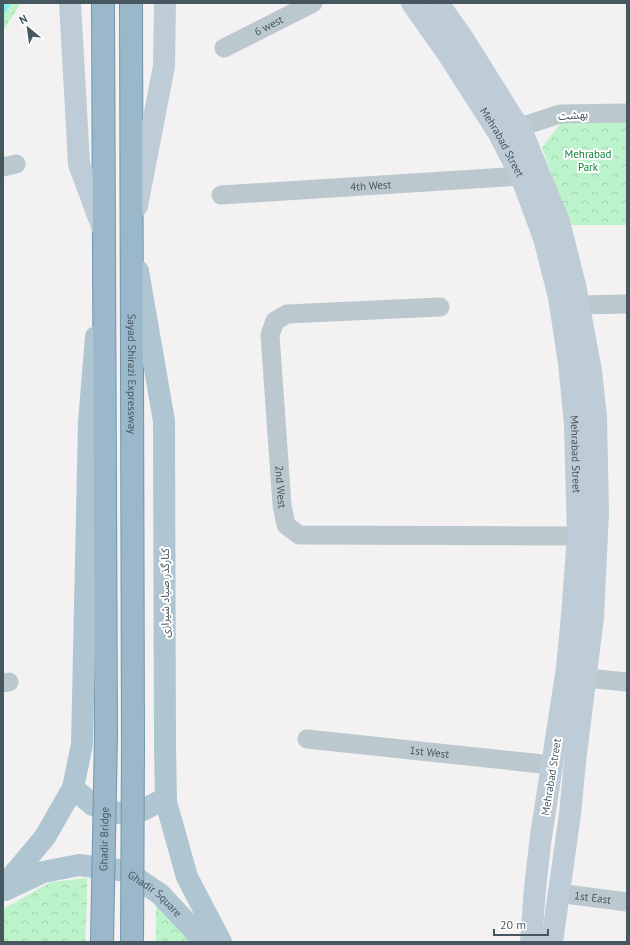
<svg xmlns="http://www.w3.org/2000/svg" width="630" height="945" viewBox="0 0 630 945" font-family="'PT Sans','Noto Sans Arabic',sans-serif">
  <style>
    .forest { fill: url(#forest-crowns) }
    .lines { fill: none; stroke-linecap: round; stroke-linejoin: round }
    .stream { stroke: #87eaf3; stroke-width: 5.5 }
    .trunk-casing { stroke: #7096af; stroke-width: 24 }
    .minor { stroke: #bbc8ce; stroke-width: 19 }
    .secondary { stroke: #bdccd6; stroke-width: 22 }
    .primary { stroke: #afc5d1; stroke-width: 22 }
    .trunk { stroke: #9ab8ca; stroke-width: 22 }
    .trunk-bridge-casing { stroke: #7096af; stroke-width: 24; stroke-linecap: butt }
    .trunk-bridge { stroke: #9ab8ca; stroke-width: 22 }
    .labels { text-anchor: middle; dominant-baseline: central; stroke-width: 4; stroke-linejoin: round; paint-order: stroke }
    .street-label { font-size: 11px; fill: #475760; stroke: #fff }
    .park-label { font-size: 11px; fill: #10833b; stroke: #fff }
  </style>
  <defs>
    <pattern id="forest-crowns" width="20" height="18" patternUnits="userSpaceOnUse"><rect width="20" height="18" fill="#bdf3cb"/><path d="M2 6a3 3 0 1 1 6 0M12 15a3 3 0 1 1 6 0" fill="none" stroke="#a4d2b1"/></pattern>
  </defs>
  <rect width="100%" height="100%" fill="#f3f1f1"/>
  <path class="forest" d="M3,3H21L3,31Z
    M562,122H627V225H569L542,147Z
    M87,878V903L85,942H3V909L51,882Z
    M156,902L190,942H156Z"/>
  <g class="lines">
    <path class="stream" d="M3,11L8,3"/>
    <g class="trunk-casing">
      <g id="trunk">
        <path d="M103,3L106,736"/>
        <path id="s8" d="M131,3L133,745"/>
      </g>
    </g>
    <g class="minor">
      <path id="s1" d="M224,48L313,3"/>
      <path d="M520,127L560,114L627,113"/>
      <path d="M3,167L16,164"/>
      <path id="s2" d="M221,195L521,176"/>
      <path d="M578,305L627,304"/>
      <path id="s3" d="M440,307L287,314L275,321L270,335L282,505L286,525L299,535L578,536"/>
      <path d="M586,678L627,682"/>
      <path d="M3,683L9,682"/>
      <path id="s4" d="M307,739L552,765"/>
      <path id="s5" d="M558,893L627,902"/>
    </g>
    <g class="secondary">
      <path d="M70,3L79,164L103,229"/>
      <path id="s6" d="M412,3L448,54L498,132L521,176L544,238L559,297L569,363L575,424L578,536L572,616L567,668L541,836L535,888L531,942"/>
      <path d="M438,3L464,40L514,120L520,127L559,222L575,285L591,371L596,418L598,512L593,617L575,762L570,814L552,942"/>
      <path d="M137,206L164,66L165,3"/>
    </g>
    <g class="primary">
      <path d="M138,271L164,421L165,746L166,802L187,877L221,942"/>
      <path d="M73,788L93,805L117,813L143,810L166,798"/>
      <path d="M3,887L45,837L73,788L82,744L89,422L96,337"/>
      <path id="s7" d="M5,890L43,872L79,865L126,871L160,894L205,942"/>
    </g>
    <use href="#trunk" class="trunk"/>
    <g class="trunk-bridge-casing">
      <g id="trunk-bridge">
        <path id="s9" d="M102,942L106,736"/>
        <path d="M132,942L133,745"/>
      </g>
    </g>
    <use href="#trunk-bridge" class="trunk-bridge"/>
  </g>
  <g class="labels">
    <g class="street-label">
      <text stroke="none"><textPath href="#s1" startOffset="50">6 west</textPath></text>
      <text transform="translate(573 115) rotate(-4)">بهشت</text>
      <text stroke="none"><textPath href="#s6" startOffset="166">Mehrabad Street</textPath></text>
      <text stroke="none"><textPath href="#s2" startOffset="150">4th West</textPath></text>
      <text stroke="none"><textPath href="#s8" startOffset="371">Sayad Shirazi Expressway</textPath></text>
      <text stroke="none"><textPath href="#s6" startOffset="490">Mehrabad Street</textPath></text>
      <text stroke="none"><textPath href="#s3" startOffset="334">2nd West</textPath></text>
      <text transform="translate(165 593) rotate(-90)">کنارگذر صیاد شیرازی</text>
      <text stroke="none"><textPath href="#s4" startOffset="123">1st West</textPath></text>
      <text transform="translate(551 777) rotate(-81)">Mehrabad Street</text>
      <text stroke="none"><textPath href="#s9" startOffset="103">Ghadir Bridge</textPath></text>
      <text stroke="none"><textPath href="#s7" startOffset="163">Ghadir Square</textPath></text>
      <text stroke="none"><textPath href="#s5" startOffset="35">1st East</textPath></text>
    </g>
    <g class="park-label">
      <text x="588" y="154">Mehrabad<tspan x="588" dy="13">Park</tspan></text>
    </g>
  </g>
  <rect width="630" height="945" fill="none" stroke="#475760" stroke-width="8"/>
  <g transform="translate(28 28) rotate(331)" stroke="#ffffff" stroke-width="3" paint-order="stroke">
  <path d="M0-3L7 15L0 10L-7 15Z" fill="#475760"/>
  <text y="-6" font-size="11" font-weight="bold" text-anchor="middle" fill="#475760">N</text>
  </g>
  <path d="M494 929v6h54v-6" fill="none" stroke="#475760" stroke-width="2"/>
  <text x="500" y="929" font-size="12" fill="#475760" stroke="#ffffff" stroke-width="3" paint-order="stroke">20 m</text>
</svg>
